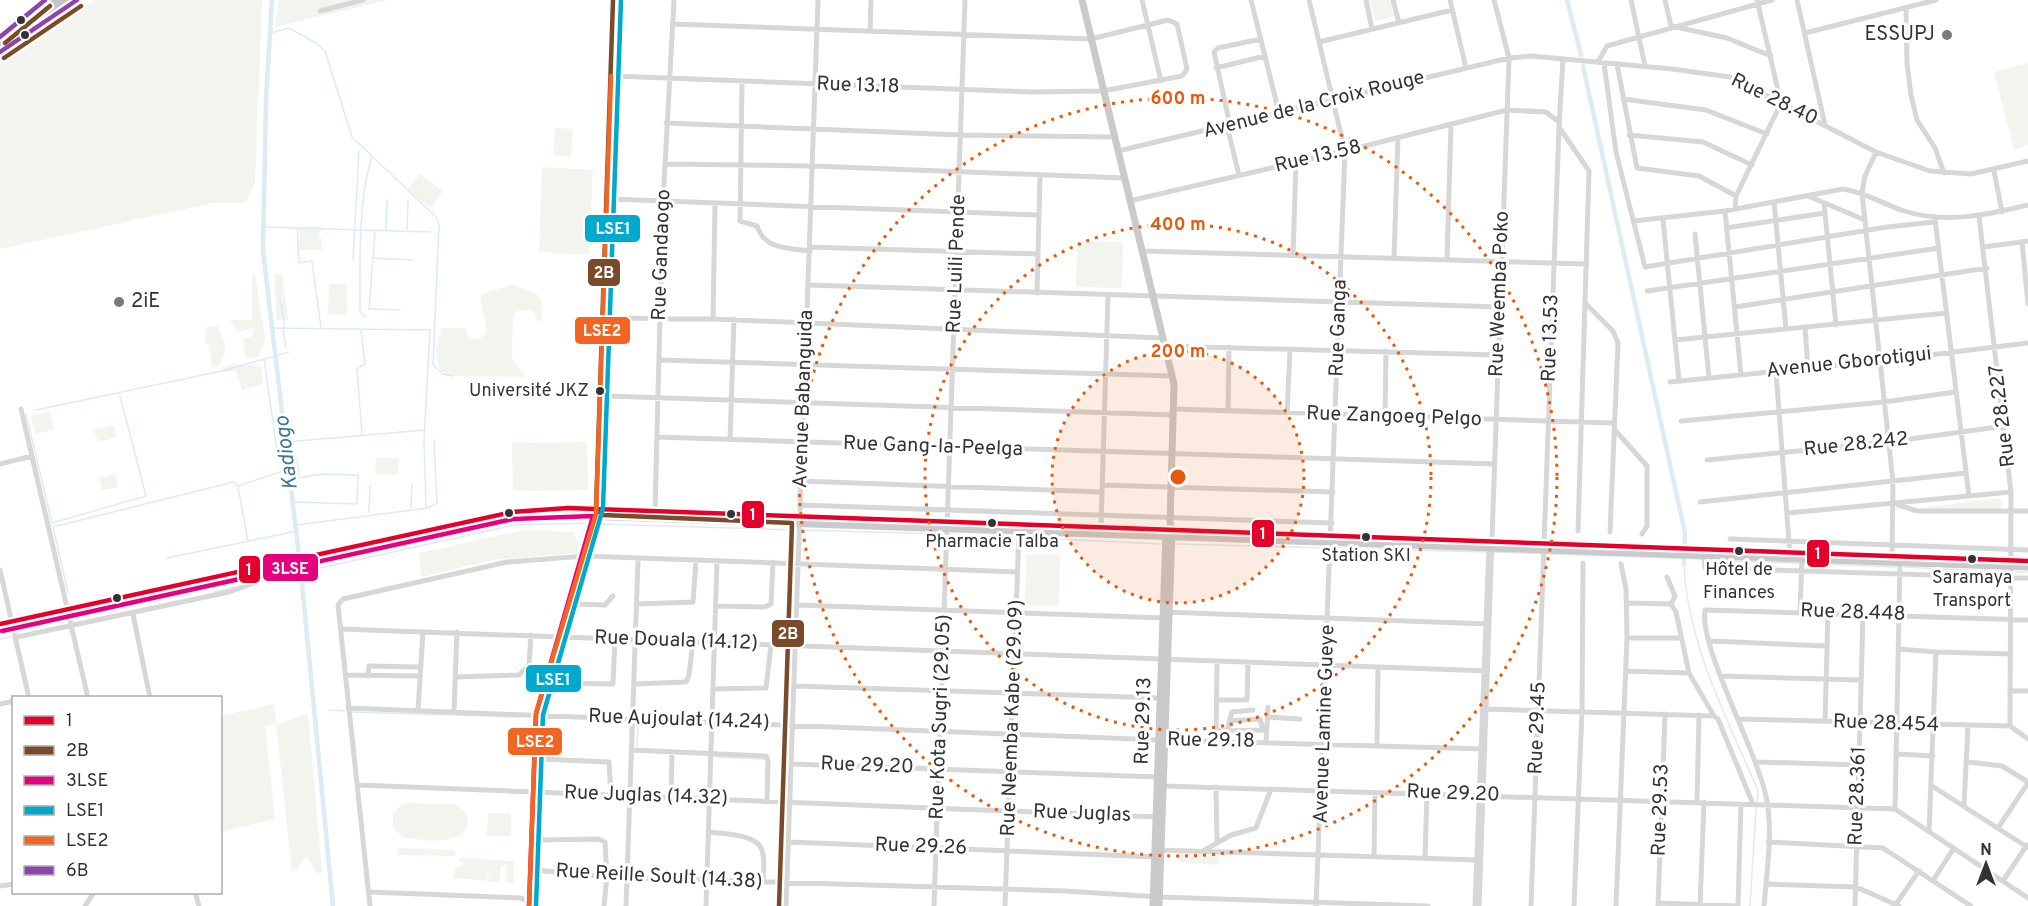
<svg xmlns="http://www.w3.org/2000/svg" width="2028" height="906" viewBox="0 0 2028 906" font-family="Overpass,sans-serif">
  <style>
    .green { fill: #f1f5ed }
    .lines { fill: none; stroke-linecap: round; stroke-linejoin: round }
    .stream { stroke: #ddebf3; stroke-width: 1.5 }
    .canal { stroke: #ddebf3; stroke-width: 4.5 }
    .minor { stroke: #d7d7d7; stroke-width: 5 }
    .major { stroke: #cacaca; stroke-width: 7 }
    .highway { stroke: #c4c4c4; stroke-width: 8 }
    .bus-1-casing { stroke: #fff; stroke-width: 9 }
    .bus-2-casing { stroke: #fff; stroke-width: 9 }
    .bus-3-casing { stroke: #fff; stroke-width: 9 }
    .bus-4-casing { stroke: #fff; stroke-width: 9 }
    .bus-5-casing { stroke: #fff; stroke-width: 9 }
    .bus-6-casing { stroke: #fff; stroke-width: 9 }
    .bus-1 { stroke: #e4002b; stroke-width: 4.5 }
    .bus-2 { stroke: #7a4b2a; stroke-width: 4.5 }
    .bus-3 { stroke: #e5007d; stroke-width: 4.5 }
    .bus-4 { stroke: #00a9ce; stroke-width: 4.5 }
    .bus-5 { stroke: #f26522; stroke-width: 4.5 }
    .bus-6 { stroke: #8e44ad; stroke-width: 4.5 }
    .ring { fill: none; stroke: #e8590c; stroke-width: 3; stroke-dasharray: 3 6 }
    .bus-dot { fill: #333; stroke: #fff; stroke-width: 2 }
    .poi-dot { fill: #7a7a7a; stroke: #fff; stroke-width: 2 }
    .labels { text-anchor: middle; dominant-baseline: central; stroke-width: 6; stroke-linejoin: round; paint-order: stroke }
    .bus-label { font-size: 18px; fill: #333; stroke: #fff }
    .poi-label { font-size: 20px; fill: #333; stroke: #fff; text-anchor: end }
    .street-label { font-size: 20px; fill: #333; stroke: #fff }
    .water-label { font-size: 21px; font-style: italic; fill: #3f7597; stroke: #fff }
    .centre { fill: #e8590c; stroke: #fff; stroke-width: 3 }
    .ring-label { font-size: 18px; text-anchor: middle; font-weight: bold; fill: #e8590c; stroke: #fff; stroke-width: 6; stroke-linejoin: round; paint-order: stroke }
    .line-badge { stroke: #fff; stroke-width: 2 }
    .badge-label { font-size: 16px; text-anchor: middle; font-weight: bold; fill: #fff }
  </style>
  <rect width="100%" height="100%" fill="#fff"/>
  <path class="green" d="M95,0H262L255,183L245,203H213L0,249V64Z
    M279,0H387L275,27Z
    M1370,0H1390L1394,16L1375,21Z
    M2028,63V145L2014,149L1994,72Z
    M555,128L573,129L571,157L553,155Z
    M542,167L593,170L589,255L539,252Z
    M420,174L443,191L431,208L407,190Z
    M322,226L318,238L322,239V250H298L299,227Z
    M1077,241L1123,242L1122,288L1076,287Z
    M282,273L288,320H277L274,274Z
    M252,274H255L265,338L259,356L246,358L243,340L252,336L254,328L238,332L230,320H252Z
    M329,284H347V315L328,314Z
    M513,285C538,294 544,291 542,321L536,320L535,313L530,310L517,311L513,315L512,358L526,377L451,376L440,370L436,352L441,328H466L468,337L478,340L486,333C487,319 480,308 481,294Z
    M218,326L226,347L219,366L212,367L209,344L205,343L206,327Z
    M234,364L261,366L263,384L242,390L236,371L223,372L221,368Z
    M50,412L54,430L35,434L31,416Z
    M114,425L117,437L98,442L94,430Z
    M587,442L588,490L513,491L512,443Z
    M376,458H398V475L375,474Z
    M116,474L118,487L102,490L99,477Z
    M1999,498L2002,500L2000,511L1921,508Z
    M525,530L574,532L579,545L577,553L492,560L421,577L419,553Z
    M1026,555H1060L1059,605H1025Z
    M274,704L276,724L308,714L322,871L317,874L306,856L298,868L292,871L276,724L265,726L275,819L221,832V716Z
    M409,803L456,804L467,815C474,848 423,841 403,837L393,828V814L402,804Z
    M488,813H511V836H487Z
    M398,848L455,850L456,856L398,855Z
    M1178,853L1220,855L1219,865L1181,862Z
    M459,858L514,861V883L506,882L507,865H501L499,882H489L488,871L487,881L454,878L455,868L463,866V862L458,861Z"/>
  <g class="lines">
    <path class="stream" d="M270,33L289,28L316,43L325,51L352,137L437,218L439,225L433,365L443,374L453,376
      M17,46L50,26L71,8
      M263,227L430,232
      M297,228L299,263L312,261L321,328
      M386,229L387,200
      M407,229L408,200
      M375,231L369,309L400,310
      M374,258L412,260
      M353,259L359,151
      M280,300L285,328
      M365,317L360,311C360,267 358,197 372,157
      M272,328L430,330L424,441L426,508
      M283,329L286,348
      M361,330L365,364L357,369L362,434
      M264,358L277,452
      M36,410L222,371L289,352
      M26,414L52,523L146,496L119,392
      M286,442L425,430
      M288,460L297,459L299,478L321,474L358,475L357,504L293,502
      M238,487L248,541
      M411,507L412,484
      M369,512L370,486
      M600,524L796,530
      M296,525L428,508L437,503L434,441
      M801,530L943,534
      M948,534L1162,544
      M1176,544L1327,548
      M1332,548L1486,552
      M1494,552L1702,559
      M167,558L297,531
      M1707,560L1897,567
      M1684,564C1687,644 1728,719 1758,791L1757,803
      M1904,567L2008,572
      M2016,572H2028
      M258,582L514,525L589,523
      M215,592L236,587
      M68,593L53,527L233,482L238,486L289,469
      M0,639L14,636
      M329,710L346,711
      M351,712L520,717
      M637,747L638,723
      M717,757L765,759
      M1750,906L1756,808"/>
    <path class="canal" d="M272,0L266,99L263,251L301,573L333,906
      M1567,0L1581,55
      M1583,66L1685,533L1684,564"/>
    <path class="minor" d="M1142,0L1161,81
      M1251,0L1279,113
      M1309,0L1345,151L1316,906
      M1366,0L1372,29
      M1393,0L1399,23
      M1450,0L1466,68
      M1631,0L1645,66
      M1665,0L1671,26L1727,38L1771,56
      M1797,0L1825,125
      M1906,7L1907,64L1911,95L1917,120L1935,148L1944,173
      M320,11L363,0
      M870,31L871,0
      M1805,33L1936,0
      M1319,42L1452,10
      M1563,59L1559,127L1589,171L1578,531
      M1598,62L1607,46L1772,0
      M1604,63L1616,152L1645,267L1887,227L1935,222
      M1617,64L1637,168L1699,176L1736,196
      M1216,68L1265,56
      M614,76L1031,92L1103,91L1182,76L1187,69L1177,24L1168,20L1091,39L672,24
      M742,82L740,221L757,226C765,250 788,248 810,251
      M1623,99L1706,110L1767,134
      M666,123L961,135L1115,137
      M1230,125L1214,52L1218,48L1261,39
      M1227,126L1239,175
      M1629,135L1703,142L1752,165
      M1118,151L1509,58L1531,56L1672,69L1730,77L1876,152L1930,171L1971,174L2028,161
      M1876,152L1865,176L1862,193L1893,482L1892,555L1900,562L1895,809
      M665,164L813,166L1124,178
      M1994,171L2002,212
      M1808,196L1865,220
      M610,199L1039,215
      M1129,201L1345,151L1507,110L1546,112L1559,122
      M1774,202L1786,329
      M1824,203L1836,325
      M1735,209L1736,196L1781,103L1757,0
      M1725,211L1741,375
      M1979,216L2011,492L2010,726
      M1935,219L1969,496
      M1663,220L1679,381
      M1633,221L1725,211L1843,189C1865,192 1883,204 1904,211C1946,224 1987,215 2028,205
      M1726,228L1825,213
      M1695,234L1709,378
      M2022,242L2028,304
      M810,247L1038,254
      M1984,247L2028,241
      M1143,251L1587,264
      M1293,255L1296,161
      M1394,258L1398,138
      M1447,259L1451,125
      M809,285L1500,307
      M1647,291L1939,248
      M1037,293L1040,176
      M1586,304L1613,331L1618,343L1610,532
      M1735,307L1987,268
      M607,318L713,319L1162,338
      M713,319L715,204
      M1805,328L1808,368
      M1675,340L1947,313
      M1164,346L1498,355
      M659,360L1172,376
      M1776,372L1790,555
      M1670,382L1880,361L2028,343
      M607,396L1174,415
      M21,409L88,698
      M1174,409L1613,423
      M1228,411L1229,347
      M1287,413L1290,350
      M1385,416L1386,351
      M1681,421L1884,402L1955,392
      M1614,429L1647,466V526L1642,534
      M657,437L1494,464
      M730,439L734,319
      M1707,460L1888,442L2005,426
      M0,464L32,456
      M801,481L1102,492
      M1102,485L1333,492
      M1700,502L1966,473
      M800,505L1332,523
      M1898,505L1917,511H2028
      M655,510L663,202L674,0
      M1788,513L2011,492
      M1101,527L1108,295
      M1730,539L2028,550
      M1704,555L1705,568L2028,578
      M0,570L29,698
      M1627,603L1671,604L1675,596L1667,577
      M576,604L605,605L613,596
      M637,604L693,602L696,561
      M1671,604L1676,612L1689,673L1714,716
      M797,605L1165,618
      M717,606L765,607L771,604L773,562
      M1800,611L1802,559
      M1165,612L1489,624
      M133,614L150,698
      M341,629L1488,671
      M17,637L229,592L257,582L255,573
      M1627,638H1681
      M1710,641L1827,646
      M1899,649L1936,652L1929,832
      M1936,652L2011,654
      M1626,671L1689,673
      M346,675L420,676
      M368,676L369,666L419,667
      M1721,676L1861,680
      M455,677L519,675L529,665L531,635
      M550,683L613,684L615,638
      M634,684L686,682L689,675L693,642
      M795,686L1160,698
      M714,689L766,688L771,645
      M2010,691H2028
      M1217,700H1247L1248,663
      M0,704L14,701
      M348,708L1159,740L1485,749
      M1487,709L1714,716L1718,719L1753,804
      M418,710L423,632
      M454,711L457,632
      M1268,717L1300,719
      M1739,719L2010,726L2028,739
      M1229,721L1260,719L1263,730
      M1825,721L1828,612
      M1217,731L1267,730
      M1227,731L1232,712L1253,710
      M1216,741L1217,662
      M1266,742L1268,707
      M1377,744L1378,667
      M632,750L766,756L768,761L767,801
      M1897,754L1933,756
      M541,759L609,762L611,795
      M1757,762L1859,765
      M1968,762L2002,766L2028,782
      M792,764L1158,777
      M358,785L1157,817
      M1164,786L1895,809L2028,898
      M1932,786L2027,847
      M1216,787L1217,842
      M671,797L672,752
      M1697,802L1699,715
      M1964,806L1968,726
      M1998,828L2028,783
      M709,832C722,834 755,834 761,848C766,858 763,872 763,882
      M538,840L598,839L605,842L607,877L604,906
      M789,842L1156,857
      M1768,842L1883,848L1971,906
      M1157,850L1478,860
      M1203,851L1231,835L1256,828L1271,789
      M1374,855L1375,792
      M1425,857L1427,794
      M535,870L607,877L1065,891L1160,897L1428,906
      M1934,879L1954,848
      M2003,881L2027,845
      M1766,884L1856,887L1899,906
      M0,886L14,884
      M195,892L199,906
      M369,892L521,898L531,903
      M1658,903L1738,906
      M1896,904L1919,871
      M85,906L94,892
      M370,906L338,605L343,599L507,562L585,556L1018,572
      M530,906L534,759L538,710L585,556L595,508L605,340L615,0
      M536,906L543,715L603,508L621,0
      M626,906L638,560
      M706,906L717,561
      M786,906L818,0
      M934,906L965,0
      M1005,906L1012,708L1017,688L1014,668L1019,531
      M1475,906L1489,546
      M1479,906L1509,58L1494,0
      M1531,906L1559,127
      M1574,906L1582,711L1583,563
      M1616,906L1627,638L1626,589L1621,564
      M1658,906L1665,714
      M1700,906L1704,802
      M1738,906L1741,804
      M1764,906C1767,869 1774,828 1765,792C1755,748 1699,646 1705,610L2028,620
      M1855,906L1863,614"/>
    <path class="major" d="M1082,0L1174,384L1170,523L1172,530L1159,906
      M0,624L512,512L568,508L2028,561
      M0,631L499,520L555,515L2028,567
      M1153,906L1166,533"/>
    <path class="highway" d="M56,14L77,0
      M0,37L45,0
      M0,44L58,0
      M0,52L67,0"/>
    <g class="bus-1-casing">
      <path id="bus-1" d="M0,624L512,512L568,508L2028,561"/>
    </g>
    <g class="bus-2-casing">
      <path id="bus-2" d="M613,0L596,509L603,515L792,523L779,906
        M5,43L50,6
        M4,58L81,6"/>
    </g>
    <g class="bus-3-casing">
      <path id="bus-3" d="M2,631L513,519L593,516L536,714L529,906"/>
    </g>
    <g class="bus-4-casing">
      <path id="bus-4" d="M536,906L543,715L603,508L621,0"/>
    </g>
    <g class="bus-5-casing">
      <path id="bus-5" d="M529,906L536,713L596,514L611,76"/>
    </g>
    <g class="bus-6-casing">
      <path id="bus-6" d="M0,37L45,0
        M0,52L77,0"/>
    </g>
    <use href="#bus-1" class="bus-1"/>
    <use href="#bus-2" class="bus-2"/>
    <use href="#bus-3" class="bus-3"/>
    <use href="#bus-4" class="bus-4"/>
    <use href="#bus-5" class="bus-5"/>
    <use href="#bus-6" class="bus-6"/>
  </g>
  <circle cx="1178" cy="477" r="126" fill="#e8590c" fill-opacity=".12"/>
  <g class="ring">
    <circle cx="1178" cy="477" r="126"/>
    <circle cx="1178" cy="477" r="253"/>
    <circle cx="1178" cy="477" r="379"/>
  </g>
  <g class="bus-dot">
    <circle cx="21" cy="20" r="5"/>
    <circle cx="25" cy="35" r="5"/>
    <circle cx="600" cy="391" r="5"/>
    <circle cx="509" cy="513" r="5"/>
    <circle cx="731" cy="514" r="5"/>
    <circle cx="992" cy="523" r="5"/>
    <circle cx="1366" cy="537" r="5"/>
    <circle cx="1739" cy="551" r="5"/>
    <circle cx="1972" cy="559" r="5"/>
    <circle cx="117" cy="598" r="5"/>
  </g>
  <g class="poi-dot">
    <circle cx="1947" cy="35" r="6"/>
    <circle cx="119" cy="302" r="6"/>
  </g>
  <g class="labels">
    <g class="bus-label">
      <text x="589" y="391" text-anchor="end">Université JKZ</text>
      <text x="992" y="542">Pharmacie Talba</text>
      <text x="1366" y="556">Station SKI</text>
      <text x="1739" y="570">Hôtel de<tspan x="1739" dy="23">Finances</tspan></text>
      <text x="1972" y="578">Saramaya<tspan x="1972" dy="23">Transport</tspan></text>
    </g>
    <g class="poi-label">
      <text x="1935" y="35">ESSUPJ</text>
      <text x="131" y="302" text-anchor="start">2iE</text>
    </g>
    <g class="street-label">
      <text transform="translate(858 86) rotate(2)">Rue 13.18</text>
      <text transform="translate(1774 100) rotate(26)">Rue 28.40</text>
      <text transform="translate(1314 105) rotate(-14)">Avenue de la Croix Rouge</text>
      <text transform="translate(1318 157) rotate(-13)">Rue 13.58</text>
      <text transform="translate(662 255) rotate(-88)">Rue Gandaogo</text>
      <text transform="translate(957 264) rotate(-88)">Rue Luili Pende</text>
      <text transform="translate(1500 294) rotate(-88)">Rue Weemba Poko</text>
      <text transform="translate(1339 328) rotate(-88)">Rue Ganga</text>
      <text transform="translate(1551 338) rotate(-88)">Rue 13.53</text>
      <text transform="translate(1849 363) rotate(-6)">Avenue Gborotigui</text>
      <text transform="translate(804 399) rotate(-88)">Avenue Babanguida</text>
      <text transform="translate(2003 416) rotate(-97)">Rue 28.227</text>
      <text transform="translate(1394 417) rotate(2)">Rue Zangoeg Pelgo</text>
      <text transform="translate(1856 445) rotate(-6)">Rue 28.242</text>
      <text transform="translate(933 447) rotate(2)">Rue Gang-la-Peelga</text>
      <text transform="translate(1853 613) rotate(2)">Rue 28.448</text>
      <text transform="translate(676 641) rotate(2)">Rue Douala (14.12)</text>
      <text transform="translate(941 717) rotate(-88)">Rue Kota Sugri (29.05)</text>
      <text transform="translate(1013 718) rotate(-88)">Rue Neemba Kabe (29.09)</text>
      <text transform="translate(679 720) rotate(2)">Rue Aujoulat (14.24)</text>
      <text transform="translate(1144 721) rotate(-88)">Rue 29.13</text>
      <text transform="translate(1325 724) rotate(-88)">Avenue Lamine Gueye</text>
      <text transform="translate(1886 724) rotate(2)">Rue 28.454</text>
      <text transform="translate(1538 728) rotate(-88)">Rue 29.45</text>
      <text transform="translate(1211 741) rotate(1)">Rue 29.18</text>
      <text transform="translate(867 766) rotate(2)">Rue 29.20</text>
      <text transform="translate(1453 794) rotate(2)">Rue 29.20</text>
      <text transform="translate(646 796) rotate(2)">Rue Juglas (14.32)</text>
      <text transform="translate(1858 796) rotate(-88)">Rue 28.361</text>
      <text transform="translate(1661 810) rotate(-88)">Rue 29.53</text>
      <text transform="translate(1082 814) rotate(2)">Rue Juglas</text>
      <text transform="translate(921 847) rotate(2)">Rue 29.26</text>
      <text transform="translate(659 877) rotate(3)">Rue Reille Soult (14.38)</text>
    </g>
    <g class="water-label">
      <text transform="translate(287 453) rotate(-97)">Kadiogo</text>
    </g>
  </g>
  <circle cx="1178" cy="477" r="9" class="centre"/>
  <g class="ring-label">
    <text x="1178" y="104">600 m</text>
    <text x="1178" y="230">400 m</text>
    <text x="1178" y="357">200 m</text>
  </g>
  <g class="line-badge">
    <rect x="584" y="214" width="57" height="29" rx="6" fill="#00a9ce"/>
    <rect x="587" y="258" width="34" height="29" rx="6" fill="#7a4b2a"/>
    <rect x="574" y="316" width="57" height="29" rx="6" fill="#f26522"/>
    <rect x="741" y="500" width="24" height="29" rx="6" fill="#e4002b"/>
    <rect x="1251" y="519" width="24" height="29" rx="6" fill="#e4002b"/>
    <rect x="1806" y="539" width="24" height="29" rx="6" fill="#e4002b"/>
    <rect x="262" y="553" width="57" height="29" rx="6" fill="#e5007d"/>
    <rect x="238" y="555" width="23" height="29" rx="6" fill="#e4002b"/>
    <rect x="771" y="619" width="34" height="29" rx="6" fill="#7a4b2a"/>
    <rect x="525" y="664" width="57" height="29" rx="6" fill="#00a9ce"/>
    <rect x="507" y="727" width="56" height="29" rx="6" fill="#f26522"/>
  </g>
  <g class="badge-label">
    <text x="613" y="234">LSE1</text>
    <text x="604" y="278">2B</text>
    <text x="602" y="336">LSE2</text>
    <text x="753" y="520">1</text>
    <text x="1263" y="539">1</text>
    <text x="1818" y="559">1</text>
    <text x="290" y="574">3LSE</text>
    <text x="249" y="575">1</text>
    <text x="788" y="639">2B</text>
    <text x="553" y="685">LSE1</text>
    <text x="535" y="747">LSE2</text>
  </g>
  <rect x="12" y="696" width="210" height="198" fill="#ffffff" stroke="#adadad" stroke-width="1.5"/>
  <rect x="24" y="716" width="30" height="9" fill="#e4002b" stroke="#adadad" stroke-width="1.5"/>
  <text x="66" y="726" font-size="18" fill="#333333">1</text>
  <rect x="24" y="746" width="30" height="9" fill="#7a4b2a" stroke="#adadad" stroke-width="1.5"/>
  <text x="66" y="756" font-size="18" fill="#333333">2B</text>
  <rect x="24" y="776" width="30" height="9" fill="#e5007d" stroke="#adadad" stroke-width="1.5"/>
  <text x="66" y="786" font-size="18" fill="#333333">3LSE</text>
  <rect x="24" y="806" width="30" height="9" fill="#00a9ce" stroke="#adadad" stroke-width="1.5"/>
  <text x="66" y="816" font-size="18" fill="#333333">LSE1</text>
  <rect x="24" y="836" width="30" height="9" fill="#f26522" stroke="#adadad" stroke-width="1.5"/>
  <text x="66" y="846" font-size="18" fill="#333333">LSE2</text>
  <rect x="24" y="866" width="30" height="9" fill="#8e44ad" stroke="#adadad" stroke-width="1.5"/>
  <text x="66" y="876" font-size="18" fill="#333333">6B</text>
  <g transform="translate(1986 864)" stroke="#ffffff" stroke-width="4.5" paint-order="stroke">
  <path d="M0-4.5L10 22L0 15L-10 22Z" fill="#333333"/>
  <text y="-9" font-size="16" font-weight="bold" text-anchor="middle" fill="#333333">N</text>
  </g>
</svg>
